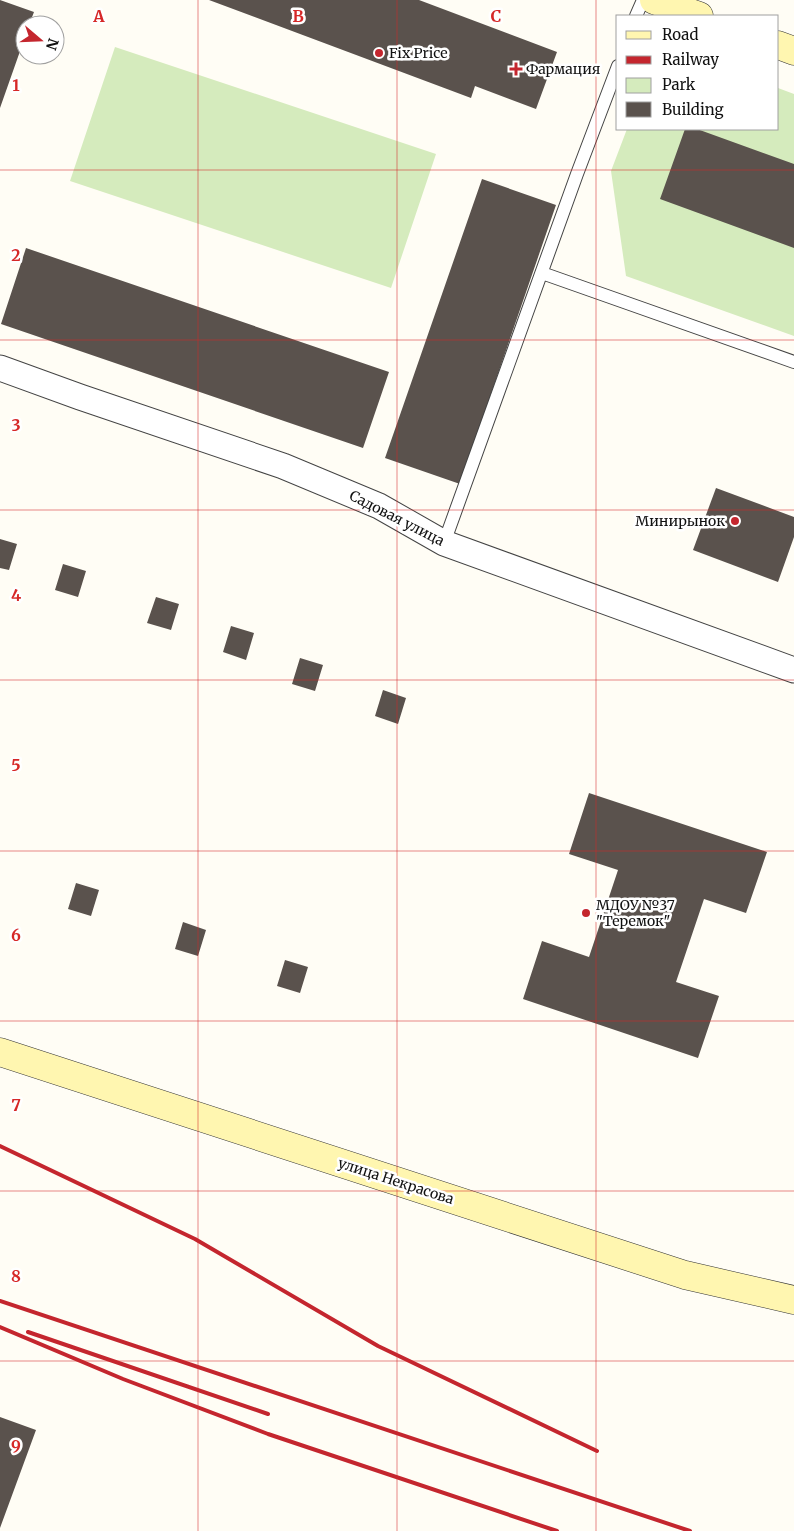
<svg xmlns="http://www.w3.org/2000/svg" width="794" height="1531" viewBox="0 0 794 1531" font-family="Merriweather,serif">
  <style>
    .green { fill: #d5ebbd }
    .building { fill: #5a524d }
    .lines { fill: none; stroke-linecap: round; stroke-linejoin: round }
    .lane-casing { stroke: #444; stroke-width: 14 }
    .street-casing { stroke: #444; stroke-width: 27 }
    .secondary-casing { stroke: #333; stroke-width: 29 }
    .lane { stroke: #fff; stroke-width: 12 }
    .street { stroke: #fff; stroke-width: 25 }
    .secondary { stroke: #fff6b0; stroke-width: 28 }
    .rail { stroke: #c4262e; stroke-width: 4 }
    .grid { fill: none; stroke: #d62828; stroke-width: 1; stroke-opacity: 0.55 }
    .poi-dot { fill: #c4262e; stroke: #fff; stroke-width: 2 }
    .labels { text-anchor: middle; dominant-baseline: central; stroke-width: 5; stroke-linejoin: round; paint-order: stroke }
    .poi-label { font-size: 14px; fill: #111; stroke: #fff; text-anchor: start }
    .street-label { font-size: 14px; fill: #111; stroke: #fff }
    .grid-label { font-size: 16px; text-anchor: middle; font-weight: bold; fill: #d62828; stroke: #fff; stroke-width: 5; stroke-linejoin: round; paint-order: stroke }
  </style>
  <rect width="100%" height="100%" fill="#fffdf5"/>
  <path class="green" d="M115,47L436,154L391,288L70,181Z
    M778,88L794,94V336L626,276L611,171L627,129H778Z"/>
  <path class="building" d="M0,0L34,12L29,25H25V37L0,108Z
    M209,0H419L557,52L536,109L475,86L471,98Z
    M685,129H697L794,164V248L660,199Z
    M482,179L556,205L460,484L385,458Z
    M26,248L389,372L363,448L1,324Z
    M716,488L794,517V537L778,582L693,550Z
    M0,539L17,544L9,570L0,568Z
    M63,564L86,571L78,597L55,590Z
    M156,597L179,604L171,630L147,623Z
    M231,626L254,633L246,660L223,652Z
    M300,658L323,665L315,691L292,684Z
    M383,690L406,698L398,724L375,716Z
    M589,793L767,852L746,913L704,899L676,982L719,996L698,1058L523,999L542,941L589,957L618,870L569,854Z
    M76,883L99,890L91,916L68,909Z
    M183,922L206,930L198,956L175,949Z
    M285,960L308,967L300,993L277,986Z
    M0,1417L36,1430L0,1528Z"/>
  <g class="lines">
    <g class="lane-casing">
      <path id="lane" d="M636,16L643,0
        M542,273L794,362
        M444,543L577,174L618,66"/>
    </g>
    <g class="street-casing">
      <path id="street" d="M0,368L80,397L283,466L379,506L444,543L794,670"/>
    </g>
    <g class="secondary-casing">
      <path id="secondary" d="M654,0L699,16
        M778,45L794,51
        M0,1052L685,1275L794,1300"/>
    </g>
    <use href="#lane" class="lane"/>
    <use href="#street" class="street"/>
    <use href="#secondary" class="secondary"/>
    <path class="rail" d="M0,1146L195,1239L378,1346L597,1451
      M0,1301L690,1531
      M0,1327L123,1379L268,1434L557,1531
      M28,1332L268,1414"/>
  </g>
  <path class="grid" d="M198,0V1531M397,0V1531M596,0V1531M0,170H794M0,340H794M0,510H794M0,680H794M0,851H794M0,1021H794M0,1191H794M0,1361H794"/>
  <g class="poi-dot">
    <circle cx="379" cy="53" r="5"/>
    <path d="M513.5 61.5h5v5h5v5h-5v5h-5v-5h-5v-5h5z"/>
    <circle cx="735" cy="521" r="5"/>
    <circle cx="586" cy="913" r="5"/>
  </g>
  <g class="labels">
    <g class="poi-label">
      <text x="389" y="53">Fix Price</text>
      <text x="526" y="69">Фармация</text>
      <text x="725" y="521" text-anchor="end">Минирынок</text>
      <text x="596" y="905">МДОУ №37<tspan x="596" dy="16">"Теремок"</tspan></text>
    </g>
    <g class="street-label">
      <text transform="translate(397 518) rotate(27)">Садовая улица</text>
      <text transform="translate(396 1181) rotate(18)">улица Некрасова</text>
    </g>
  </g>
  <g class="grid-label">
    <text x="99" y="22">A</text>
    <text x="298" y="22">B</text>
    <text x="496" y="22">C</text>
    <text x="16" y="91">1</text>
    <text x="16" y="261">2</text>
    <text x="16" y="431">3</text>
    <text x="16" y="601">4</text>
    <text x="16" y="771">5</text>
    <text x="16" y="941">6</text>
    <text x="16" y="1111">7</text>
    <text x="16" y="1282">8</text>
    <text x="16" y="1452">9</text>
  </g>
  <rect x="616" y="15" width="162" height="115" fill="#ffffff" stroke="#a0a0a0"/>
  <rect x="626" y="31" width="25" height="8" fill="#fff6b0" stroke="#a0a0a0"/>
  <text x="662" y="40" font-size="15" fill="#111111">Road</text>
  <rect x="626" y="56" width="25" height="8" fill="#c4262e" stroke="#a0a0a0"/>
  <text x="662" y="65" font-size="15" fill="#111111">Railway</text>
  <rect x="626" y="78" width="25" height="15" fill="#d5ebbd" stroke="#a0a0a0"/>
  <text x="662" y="90" font-size="15" fill="#111111">Park</text>
  <rect x="626" y="102" width="25" height="15" fill="#5a524d" stroke="#a0a0a0"/>
  <text x="662" y="115" font-size="15" fill="#111111">Building</text>
  <g transform="translate(40 40) rotate(109)"><circle r="24" fill="#ffffff" stroke="#a0a0a0"/>
  <path d="M0-4L9 19L0 12L-9 19Z" fill="#c4262e"/>
  <text y="-8" font-size="14" font-weight="bold" text-anchor="middle" fill="#111111">N</text>
  </g>
</svg>
